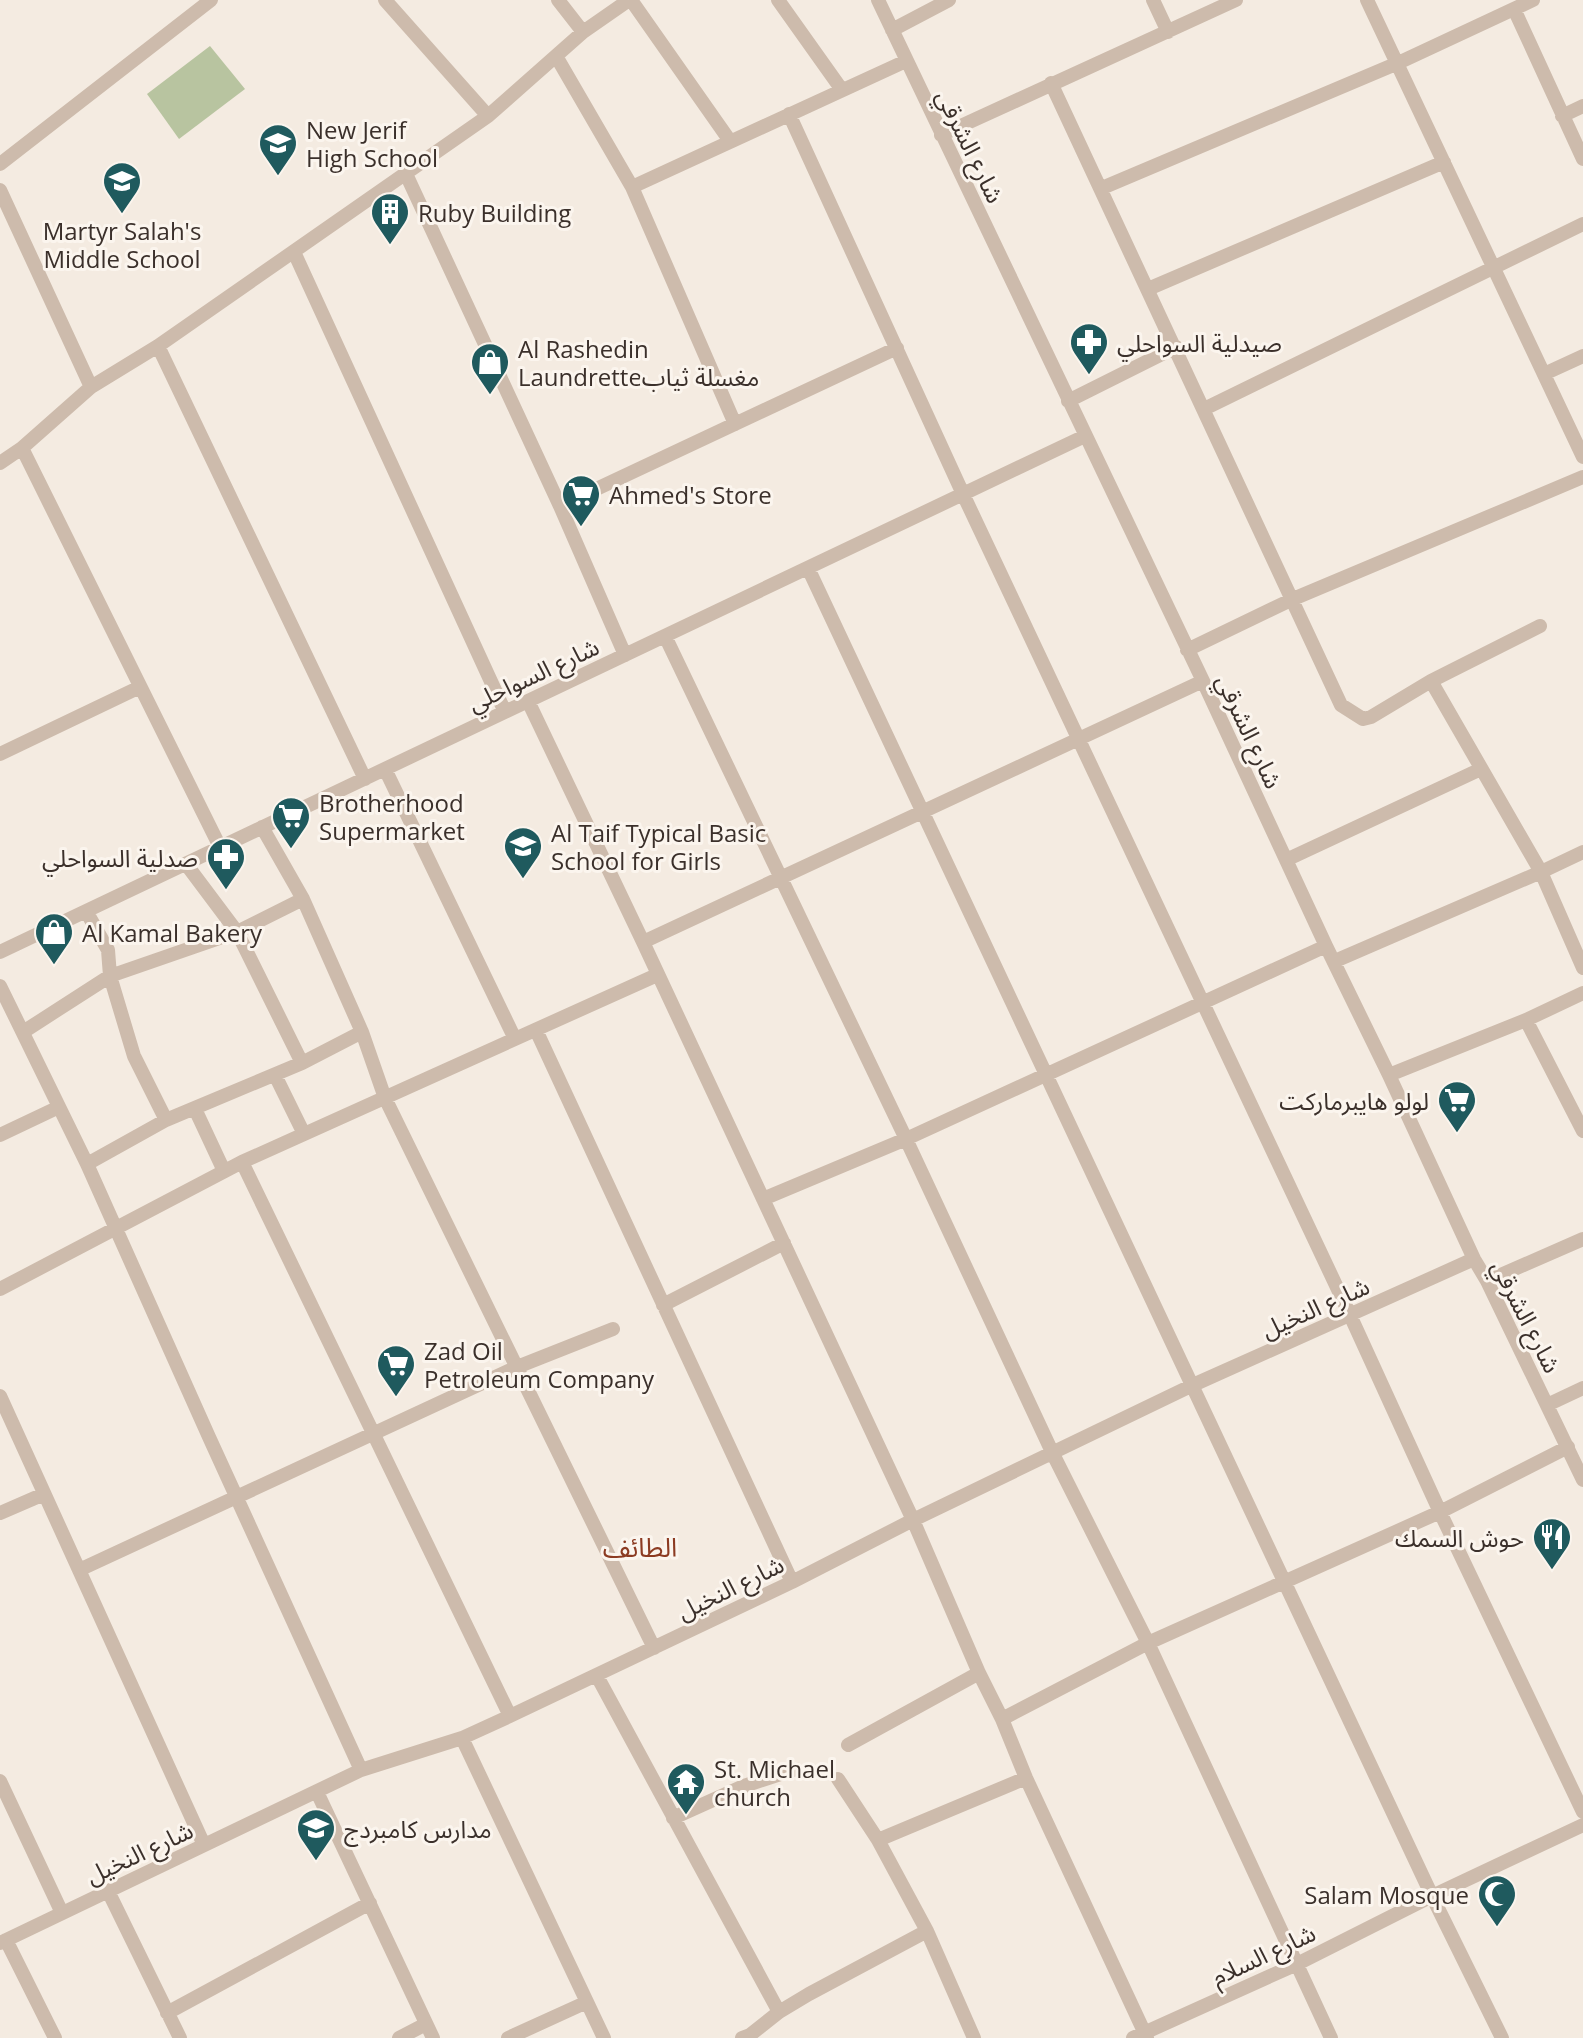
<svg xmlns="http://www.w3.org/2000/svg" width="1583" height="2038" viewBox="0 0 1583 2038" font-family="'Open Sans','Noto Sans Arabic',sans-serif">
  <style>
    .green { fill: #b8c4a0 }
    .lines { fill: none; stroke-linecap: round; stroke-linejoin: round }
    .minor { stroke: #cdbbac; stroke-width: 14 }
    .labels { text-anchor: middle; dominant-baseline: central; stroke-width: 6; stroke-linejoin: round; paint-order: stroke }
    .poi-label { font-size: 24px; fill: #3b302b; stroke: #fbf5ee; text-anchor: start }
    .street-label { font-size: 24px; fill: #3b302b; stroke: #fbf5ee }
    .neighbourhood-label { font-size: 26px; fill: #8c3b22; stroke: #fbf5ee }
  </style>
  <rect width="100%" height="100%" fill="#f4ebe1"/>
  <path class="green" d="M210,46L245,89L179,139L147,94Z"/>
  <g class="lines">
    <path class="minor" d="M385,0L488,116
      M558,0L583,32
      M631,0L730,141
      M778,0L842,90
      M878,0L1203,681L1326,946L1389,1075L1474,1259L1487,1281L1583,1480
      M1153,0L1168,32
      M1367,0L1583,457
      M1514,9L1583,159
      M892,30L949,0
      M556,56L632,187L735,424
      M1051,83L1341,705L1363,719L1371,717L1431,681L1540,626
      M789,114L963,494L1350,1315L1440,1512L1583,1812
      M1562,116L1583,106
      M941,135L1236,0
      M0,164L211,0
      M406,174L560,506L625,655
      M632,187L906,61
      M1102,188L1398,63L1533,0
      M0,190L91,387
      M294,252L505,712
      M1148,289L1444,162
      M158,346L365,779
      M1544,374L1583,356
      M1068,401L1176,347
      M1204,409L1583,224
      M22,448L220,847
      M0,463L22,448L91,387L158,346L488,116L583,32L629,0
      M560,506L897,348
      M808,568L1432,1896L1502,2038
      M665,636L906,1139L1053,1454L1148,1643L1331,2038
      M1187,650L1293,599L1583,477
      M1431,681L1541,872L1583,968
      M528,701L643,942L913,1520L979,1673L1002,1719L1026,1778L1147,2038
      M0,754L140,687
      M385,769L515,1039
      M262,827L303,899L362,1032L385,1098L654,1648
      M1286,860L1481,769
      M186,864L237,932L302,1063
      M86,911L108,950L110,976L134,1056L166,1120
      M643,942L1203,681
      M0,952L1085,436
      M1335,961L1541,872L1583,852
      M0,986L87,1164L209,1437L361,1770
      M1526,1020L1583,1131
      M536,1030L792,1582
      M23,1032L110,976L237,932L303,899
      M275,1075L304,1134
      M1389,1075L1526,1020L1583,993
      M195,1109L224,1171
      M0,1135L59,1107
      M242,1162L510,1716
      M87,1164L166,1120L302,1063L362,1032
      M763,1199L906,1139L1326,946
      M1487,1281L1583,1239
      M0,1289L242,1162L657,975
      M663,1305L784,1243
      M0,1396L204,1845
      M1547,1405L1583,1388
      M0,1513L44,1494
      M79,1570L517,1367L613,1329
      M597,1676L779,2012
      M1002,1719L1148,1643L1440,1512L1568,1447
      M462,1738L604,2038
      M848,1745L979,1673
      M838,1779L878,1840L927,1931L974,2038
      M0,1781L62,1913
      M317,1792L433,2038
      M673,1818L744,1786L796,1769
      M878,1840L1026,1778
      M108,1891L180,2038
      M6,1940L55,2038
      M0,1943L361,1770L462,1738L510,1716L792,1582L913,1520L1193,1385L1474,1259
      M167,2013L370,1903
      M399,2038L426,2024
      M508,2038L587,2002
      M742,2038L750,2035L779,2012L809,1994L927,1931
      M1133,2038L1297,1964L1432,1896L1583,1825"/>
  </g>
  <defs>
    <g id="school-pin" transform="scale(2)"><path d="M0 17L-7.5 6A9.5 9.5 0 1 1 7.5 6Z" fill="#1f5a5e" stroke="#fbf5ee"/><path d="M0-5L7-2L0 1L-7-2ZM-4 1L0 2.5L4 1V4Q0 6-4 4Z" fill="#fff"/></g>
    <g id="building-pin" transform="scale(2)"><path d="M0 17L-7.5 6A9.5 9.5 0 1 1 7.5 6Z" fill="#1f5a5e" stroke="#fbf5ee"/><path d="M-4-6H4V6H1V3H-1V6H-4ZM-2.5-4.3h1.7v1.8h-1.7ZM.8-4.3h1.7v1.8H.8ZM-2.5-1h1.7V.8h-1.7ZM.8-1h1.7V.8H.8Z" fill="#fff"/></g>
    <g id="pharmacy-pin" transform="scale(2)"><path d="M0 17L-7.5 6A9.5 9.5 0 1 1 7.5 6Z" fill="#1f5a5e" stroke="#fbf5ee"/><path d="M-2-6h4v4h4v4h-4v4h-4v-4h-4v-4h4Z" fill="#fff"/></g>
    <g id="shop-pin" transform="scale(2)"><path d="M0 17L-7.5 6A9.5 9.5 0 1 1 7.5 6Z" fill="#1f5a5e" stroke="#fbf5ee"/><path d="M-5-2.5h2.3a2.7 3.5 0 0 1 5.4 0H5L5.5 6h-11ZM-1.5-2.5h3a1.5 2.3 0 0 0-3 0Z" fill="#fff"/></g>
    <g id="supermarket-pin" transform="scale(2)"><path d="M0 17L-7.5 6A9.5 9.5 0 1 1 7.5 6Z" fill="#1f5a5e" stroke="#fbf5ee"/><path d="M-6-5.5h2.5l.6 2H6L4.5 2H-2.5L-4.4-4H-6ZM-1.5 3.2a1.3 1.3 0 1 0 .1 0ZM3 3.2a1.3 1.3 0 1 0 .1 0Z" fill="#fff"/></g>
    <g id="restaurant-pin" transform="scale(2)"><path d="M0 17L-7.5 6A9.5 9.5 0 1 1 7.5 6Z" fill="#1f5a5e" stroke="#fbf5ee"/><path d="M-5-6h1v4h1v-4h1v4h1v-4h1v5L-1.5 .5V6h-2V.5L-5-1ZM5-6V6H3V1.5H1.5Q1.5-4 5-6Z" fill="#fff"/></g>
    <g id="temple-pin" transform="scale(2)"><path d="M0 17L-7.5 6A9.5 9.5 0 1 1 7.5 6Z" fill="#1f5a5e" stroke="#fbf5ee"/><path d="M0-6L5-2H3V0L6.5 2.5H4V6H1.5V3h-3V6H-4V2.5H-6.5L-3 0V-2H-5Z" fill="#fff"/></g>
    <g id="mosque-pin" transform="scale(2)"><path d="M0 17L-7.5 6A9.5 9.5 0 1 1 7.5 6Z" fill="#1f5a5e" stroke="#fbf5ee"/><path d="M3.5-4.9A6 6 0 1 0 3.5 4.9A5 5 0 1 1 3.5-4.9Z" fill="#fff"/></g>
  </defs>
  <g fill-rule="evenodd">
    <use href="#school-pin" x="278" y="143"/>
    <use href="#school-pin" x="122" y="181"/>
    <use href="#building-pin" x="390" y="212"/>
    <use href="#pharmacy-pin" x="1089" y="342"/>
    <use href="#shop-pin" x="490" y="362"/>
    <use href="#supermarket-pin" x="581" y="494"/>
    <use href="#supermarket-pin" x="291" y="816"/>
    <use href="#school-pin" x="523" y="846"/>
    <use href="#pharmacy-pin" x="226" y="857"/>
    <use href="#shop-pin" x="54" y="932"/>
    <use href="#supermarket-pin" x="1457" y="1100"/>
    <use href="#supermarket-pin" x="396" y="1364"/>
    <use href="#restaurant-pin" x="1552" y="1537"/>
    <use href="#temple-pin" x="686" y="1782"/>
    <use href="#school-pin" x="316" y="1828"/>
    <use href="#mosque-pin" x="1497" y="1894"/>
  </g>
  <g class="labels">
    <g class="poi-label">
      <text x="306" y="129">New Jerif<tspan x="306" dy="28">High School</tspan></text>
      <text x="418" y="212">Ruby Building</text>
      <text x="122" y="230" text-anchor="middle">Martyr Salah's<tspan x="122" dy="28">Middle School</tspan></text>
      <text x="1117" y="342">صيدلية السواحلي</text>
      <text x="518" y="348">Al Rashedin<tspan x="518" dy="28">Laundretteمغسلة ثياب</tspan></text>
      <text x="609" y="494">Ahmed's Store</text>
      <text x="319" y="802">Brotherhood<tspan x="319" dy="28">Supermarket</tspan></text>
      <text x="551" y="832">Al Taif Typical Basic<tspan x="551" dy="28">School for Girls</tspan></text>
      <text x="198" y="857" text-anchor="end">صدلية السواحلي</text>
      <text x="82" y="932">Al Kamal Bakery</text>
      <text x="1429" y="1100" text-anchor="end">لولو هايبرماركت</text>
      <text x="424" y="1350">Zad Oil<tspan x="424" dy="28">Petroleum Company</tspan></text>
      <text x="1524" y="1537" text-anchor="end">حوش السمك</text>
      <text x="714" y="1768">St. Michael<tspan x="714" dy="28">church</tspan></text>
      <text x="344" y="1828">مدارس كامبردج</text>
      <text x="1469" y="1894" text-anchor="end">Salam Mosque</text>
    </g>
    <g class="street-label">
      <text transform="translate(971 146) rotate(64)">شارع الشرقي</text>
      <text transform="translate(533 674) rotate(-25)">شارع السواحلي</text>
      <text transform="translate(1250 731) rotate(65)">شارع الشرقي</text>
      <text transform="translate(1315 1307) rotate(-24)">شارع النخيل</text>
      <text transform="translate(1527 1316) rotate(63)">شارع الشرقي</text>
      <text transform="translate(730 1587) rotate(-26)">شارع النخيل</text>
      <text transform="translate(139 1852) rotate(-25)">شارع النخيل</text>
      <text transform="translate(1263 1954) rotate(-25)">شارع السلام</text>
    </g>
    <g class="neighbourhood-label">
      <text x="640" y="1547">الطائف</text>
    </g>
  </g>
</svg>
